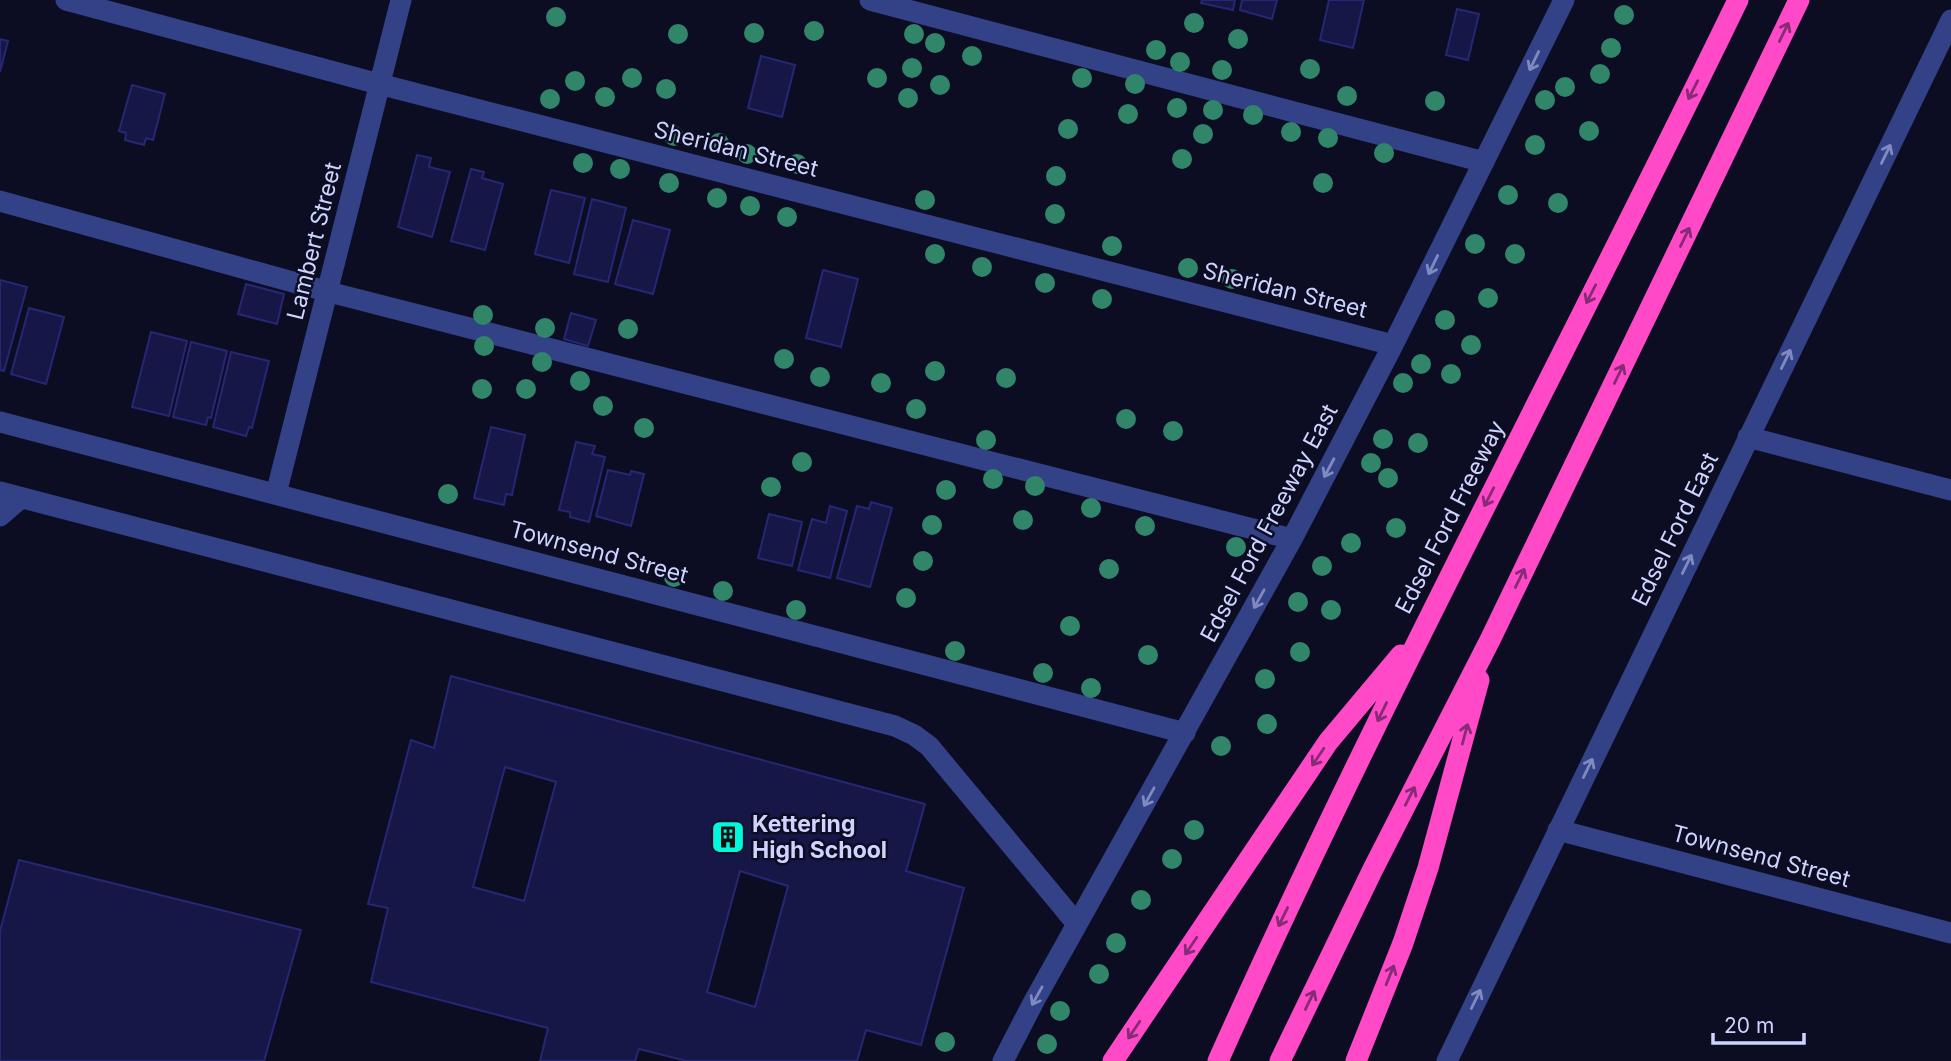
<svg xmlns="http://www.w3.org/2000/svg" width="1951" height="1061" viewBox="0 0 1951 1061" font-family="Inter,sans-serif">
  <style>
    .building { fill: #161746; stroke: #262774; stroke-width: 2; fill-rule: evenodd }
    .lines { fill: none; stroke-linecap: round; stroke-linejoin: round }
    .minor { stroke: #334186; stroke-width: 21 }
    .highway { stroke: #ff49c7; stroke-width: 21 }
    .tree { fill: #318669 }
    .oneway { stroke: #862b75 }
    .oneway2 { stroke: #808ac2 }
    .labels { text-anchor: middle; dominant-baseline: central; stroke-width: 5; stroke-linejoin: round; paint-order: stroke }
    .street-label { font-size: 23px; fill: #ced3ff; stroke: #0c0d23 }
    .poi-label { font-size: 23px; font-weight: bold; fill: #ced3ff; stroke: #0c0d23; text-anchor: start }
  </style>
  <rect width="100%" height="100%" fill="#0c0d23"/>
  <path class="building" d="M1202,0H1235L1233,10L1201,3Z
    M1242,0H1277L1272,19L1240,10Z
    M1329,0H1364L1353,48L1320,40Z
    M1457,9L1479,14L1468,60L1446,55Z
    M0,39L8,41L0,72Z
    M761,56L795,65L782,117L748,108Z
    M132,85L165,94L153,140L146,138L144,145L125,140L126,133L119,131Z
    M417,155L431,158L429,167L450,172L432,237L398,227Z
    M471,169L484,172L482,178L503,184L485,250L451,241Z
    M551,190L585,198L569,263L535,254Z
    M592,199L626,208L608,282L574,274Z
    M633,220L670,230L653,294L615,284Z
    M823,270L858,279L841,347L806,338Z
    M0,280L27,287L4,371L0,370Z
    M246,284L284,294L277,324L238,314Z
    M29,308L64,317L46,384L11,374Z
    M571,313L596,320L588,346L564,339Z
    M151,332L187,341L169,416L132,407Z
    M191,342L227,351L211,418L208,417L206,425L173,417Z
    M231,352L269,361L252,428L249,427L246,436L213,427Z
    M491,427L525,435L512,495L506,494L504,505L474,498Z
    M576,442L595,446L592,454L605,457L589,522L570,517V512L559,510Z
    M608,470L630,475L631,471L644,474L631,526L596,516Z
    M871,502L892,508L870,587L837,578L857,506L869,509Z
    M830,506L847,511L830,578L798,570L812,519L826,523Z
    M769,514L802,522L792,566L758,558Z
    M451,676L925,804L906,871L964,888L921,1045L866,1030L857,1061H687L639,1049L635,1061H540L548,1028L371,982L388,908L368,904L411,740L434,748ZM505,767L556,782L524,901L473,887ZM740,871L788,886L755,1007L707,992Z
    M19,860L301,930L264,1061H0V931Z"/>
  <g class="lines">
    <path class="minor" d="M66,0L379,84L1393,345
      M870,0L1484,162
      M0,201L329,292L1292,539
      M0,422L1185,733
      M1748,437L1951,490
      M0,492L895,726L914,735L929,746L1077,924
      M276,494L401,0
      M0,516L21,498
      M1558,830L1951,933
      M1003,1061L1033,1003L1292,539L1393,345L1564,0
      M1447,1061L1951,20"/>
    <path class="highway" d="M1113,1061L1328,742L1401,655
      M1218,1061C1379,701 1566,355 1738,0
      M1280,1061L1373,869L1490,640L1799,0
      M1356,1061L1403,943L1428,868L1479,680"/>
  </g>
  <g class="tree">
    <circle cx="1624" cy="15" r="10"/>
    <circle cx="556" cy="17" r="10"/>
    <circle cx="1194" cy="23" r="10"/>
    <circle cx="814" cy="31" r="10"/>
    <circle cx="754" cy="33" r="10"/>
    <circle cx="678" cy="34" r="10"/>
    <circle cx="914" cy="34" r="10"/>
    <circle cx="1238" cy="39" r="10"/>
    <circle cx="935" cy="43" r="10"/>
    <circle cx="1611" cy="48" r="10"/>
    <circle cx="1156" cy="50" r="10"/>
    <circle cx="972" cy="56" r="10"/>
    <circle cx="1180" cy="62" r="10"/>
    <circle cx="912" cy="68" r="10"/>
    <circle cx="1310" cy="69" r="10"/>
    <circle cx="1222" cy="70" r="10"/>
    <circle cx="1600" cy="74" r="10"/>
    <circle cx="632" cy="78" r="10"/>
    <circle cx="877" cy="78" r="10"/>
    <circle cx="1082" cy="78" r="10"/>
    <circle cx="575" cy="81" r="10"/>
    <circle cx="1135" cy="84" r="10"/>
    <circle cx="940" cy="85" r="10"/>
    <circle cx="1565" cy="87" r="10"/>
    <circle cx="666" cy="89" r="10"/>
    <circle cx="1347" cy="96" r="10"/>
    <circle cx="605" cy="97" r="10"/>
    <circle cx="908" cy="98" r="10"/>
    <circle cx="550" cy="99" r="10"/>
    <circle cx="1545" cy="100" r="10"/>
    <circle cx="1435" cy="101" r="10"/>
    <circle cx="1177" cy="108" r="10"/>
    <circle cx="1213" cy="110" r="10"/>
    <circle cx="1128" cy="114" r="10"/>
    <circle cx="1253" cy="115" r="10"/>
    <circle cx="1068" cy="129" r="10"/>
    <circle cx="1589" cy="131" r="10"/>
    <circle cx="1291" cy="132" r="10"/>
    <circle cx="1203" cy="134" r="10"/>
    <circle cx="674" cy="136" r="10"/>
    <circle cx="1328" cy="138" r="10"/>
    <circle cx="719" cy="143" r="10"/>
    <circle cx="1535" cy="145" r="10"/>
    <circle cx="1384" cy="153" r="10"/>
    <circle cx="747" cy="154" r="10"/>
    <circle cx="1182" cy="159" r="10"/>
    <circle cx="583" cy="163" r="10"/>
    <circle cx="797" cy="164" r="10"/>
    <circle cx="620" cy="169" r="10"/>
    <circle cx="1056" cy="176" r="10"/>
    <circle cx="669" cy="183" r="10"/>
    <circle cx="1323" cy="183" r="10"/>
    <circle cx="1508" cy="195" r="10"/>
    <circle cx="717" cy="198" r="10"/>
    <circle cx="925" cy="200" r="10"/>
    <circle cx="1558" cy="203" r="10"/>
    <circle cx="750" cy="206" r="10"/>
    <circle cx="1055" cy="214" r="10"/>
    <circle cx="787" cy="217" r="10"/>
    <circle cx="1475" cy="244" r="10"/>
    <circle cx="1112" cy="246" r="10"/>
    <circle cx="935" cy="254" r="10"/>
    <circle cx="1515" cy="254" r="10"/>
    <circle cx="982" cy="267" r="10"/>
    <circle cx="1188" cy="268" r="10"/>
    <circle cx="1232" cy="279" r="10"/>
    <circle cx="1045" cy="283" r="10"/>
    <circle cx="1488" cy="298" r="10"/>
    <circle cx="1102" cy="299" r="10"/>
    <circle cx="483" cy="315" r="10"/>
    <circle cx="1445" cy="320" r="10"/>
    <circle cx="545" cy="328" r="10"/>
    <circle cx="628" cy="329" r="10"/>
    <circle cx="1471" cy="345" r="10"/>
    <circle cx="484" cy="346" r="10"/>
    <circle cx="784" cy="359" r="10"/>
    <circle cx="542" cy="362" r="10"/>
    <circle cx="1421" cy="364" r="10"/>
    <circle cx="935" cy="371" r="10"/>
    <circle cx="1451" cy="374" r="10"/>
    <circle cx="820" cy="377" r="10"/>
    <circle cx="1006" cy="378" r="10"/>
    <circle cx="580" cy="381" r="10"/>
    <circle cx="881" cy="383" r="10"/>
    <circle cx="1403" cy="383" r="10"/>
    <circle cx="482" cy="389" r="10"/>
    <circle cx="526" cy="389" r="10"/>
    <circle cx="603" cy="406" r="10"/>
    <circle cx="916" cy="409" r="10"/>
    <circle cx="1126" cy="419" r="10"/>
    <circle cx="644" cy="428" r="10"/>
    <circle cx="1173" cy="431" r="10"/>
    <circle cx="1383" cy="439" r="10"/>
    <circle cx="986" cy="440" r="10"/>
    <circle cx="1418" cy="443" r="10"/>
    <circle cx="802" cy="462" r="10"/>
    <circle cx="1371" cy="463" r="10"/>
    <circle cx="1388" cy="478" r="10"/>
    <circle cx="993" cy="479" r="10"/>
    <circle cx="1035" cy="486" r="10"/>
    <circle cx="771" cy="487" r="10"/>
    <circle cx="946" cy="490" r="10"/>
    <circle cx="448" cy="494" r="10"/>
    <circle cx="1091" cy="508" r="10"/>
    <circle cx="1023" cy="520" r="10"/>
    <circle cx="932" cy="525" r="10"/>
    <circle cx="1145" cy="526" r="10"/>
    <circle cx="1396" cy="528" r="10"/>
    <circle cx="1351" cy="543" r="10"/>
    <circle cx="1236" cy="547" r="10"/>
    <circle cx="923" cy="561" r="10"/>
    <circle cx="1322" cy="566" r="10"/>
    <circle cx="1109" cy="569" r="10"/>
    <circle cx="674" cy="577" r="10"/>
    <circle cx="723" cy="591" r="10"/>
    <circle cx="906" cy="598" r="10"/>
    <circle cx="1298" cy="602" r="10"/>
    <circle cx="796" cy="610" r="10"/>
    <circle cx="1331" cy="610" r="10"/>
    <circle cx="1070" cy="626" r="10"/>
    <circle cx="955" cy="651" r="10"/>
    <circle cx="1300" cy="652" r="10"/>
    <circle cx="1148" cy="655" r="10"/>
    <circle cx="1043" cy="673" r="10"/>
    <circle cx="1265" cy="679" r="10"/>
    <circle cx="1091" cy="688" r="10"/>
    <circle cx="1267" cy="724" r="10"/>
    <circle cx="1221" cy="746" r="10"/>
    <circle cx="1194" cy="830" r="10"/>
    <circle cx="1172" cy="859" r="10"/>
    <circle cx="1141" cy="900" r="10"/>
    <circle cx="1116" cy="943" r="10"/>
    <circle cx="1099" cy="974" r="10"/>
    <circle cx="1060" cy="1011" r="10"/>
    <circle cx="945" cy="1042" r="10"/>
    <circle cx="1047" cy="1044" r="10"/>
  </g>
  <defs><path id="oneway-shaft" d="M-6 0H5M1.5-3L5.5 0L1.5 3" fill="none" stroke-width="1.6" stroke-linecap="round" stroke-linejoin="round" transform="scale(1.75)"/></defs>
  <g class="oneway">
    <use href="#oneway-shaft" transform="translate(1784 32) rotate(-64)"/>
    <use href="#oneway-shaft" transform="translate(1693 90) rotate(117)"/>
    <use href="#oneway-shaft" transform="translate(1685 237) rotate(-64)"/>
    <use href="#oneway-shaft" transform="translate(1591 294) rotate(117)"/>
    <use href="#oneway-shaft" transform="translate(1619 374) rotate(-64)"/>
    <use href="#oneway-shaft" transform="translate(1489 497) rotate(117)"/>
    <use href="#oneway-shaft" transform="translate(1520 578) rotate(-64)"/>
    <use href="#oneway-shaft" transform="translate(1382 712) rotate(116)"/>
    <use href="#oneway-shaft" transform="translate(1465 734) rotate(-75)"/>
    <use href="#oneway-shaft" transform="translate(1318 757) rotate(124)"/>
    <use href="#oneway-shaft" transform="translate(1410 796) rotate(-63)"/>
    <use href="#oneway-shaft" transform="translate(1283 917) rotate(116)"/>
    <use href="#oneway-shaft" transform="translate(1191 946) rotate(124)"/>
    <use href="#oneway-shaft" transform="translate(1390 975) rotate(-68)"/>
    <use href="#oneway-shaft" transform="translate(1310 1000) rotate(-64)"/>
    <use href="#oneway-shaft" transform="translate(1134 1030) rotate(124)"/>
  </g>
  <g class="oneway2">
    <use href="#oneway-shaft" transform="translate(1534 61) rotate(116)"/>
    <use href="#oneway-shaft" transform="translate(1886 154) rotate(-64)"/>
    <use href="#oneway-shaft" transform="translate(1433 265) rotate(116)"/>
    <use href="#oneway-shaft" transform="translate(1786 359) rotate(-64)"/>
    <use href="#oneway-shaft" transform="translate(1329 468) rotate(118)"/>
    <use href="#oneway-shaft" transform="translate(1687 564) rotate(-64)"/>
    <use href="#oneway-shaft" transform="translate(1259 599) rotate(119)"/>
    <use href="#oneway-shaft" transform="translate(1588 768) rotate(-64)"/>
    <use href="#oneway-shaft" transform="translate(1149 797) rotate(119)"/>
    <use href="#oneway-shaft" transform="translate(1037 996) rotate(119)"/>
    <use href="#oneway-shaft" transform="translate(1476 999) rotate(-64)"/>
  </g>
  <defs>
    <g id="building-square" transform="scale(1.75)"><rect x="-9" y="-9" width="18" height="18" rx="4" fill="#00f9dd" stroke="#0c0d23"/><path d="M-4-6H4V6H1V3H-1V6H-4ZM-2.5-4.3h1.7v1.8h-1.7ZM.8-4.3h1.7v1.8H.8ZM-2.5-1h1.7V.8h-1.7ZM.8-1h1.7V.8H.8Z" fill="#111"/></g>
  </defs>
  <g fill-rule="evenodd">
    <use href="#building-square" x="728" y="837"/>
  </g>
  <g class="labels">
    <g class="street-label">
      <text transform="translate(736 149) rotate(14)">Sheridan Street</text>
      <text transform="translate(314 241) rotate(-76)">Lambert Street</text>
      <text transform="translate(1285 290) rotate(14)">Sheridan Street</text>
      <text transform="translate(1450 517) rotate(-63)">Edsel Ford Freeway</text>
      <text transform="translate(1269 523) rotate(-62)">Edsel Ford Freeway East</text>
      <text transform="translate(1675 529) rotate(-64)">Edsel Ford East</text>
      <text transform="translate(599 552) rotate(15)">Townsend Street</text>
      <text transform="translate(1761 856) rotate(15)">Townsend Street</text>
    </g>
    <g class="poi-label">
      <text x="752" y="824">Kettering<tspan x="752" dy="26">High School</tspan></text>
    </g>
  </g>
  <path d="M1713 1033v10h91v-10" fill="none" stroke="#ced3ff" stroke-width="3.5"/>
  <text x="1724" y="1033" font-size="21" fill="#ced3ff" stroke="#0c0d23" stroke-width="5" paint-order="stroke">20 m</text>
</svg>
